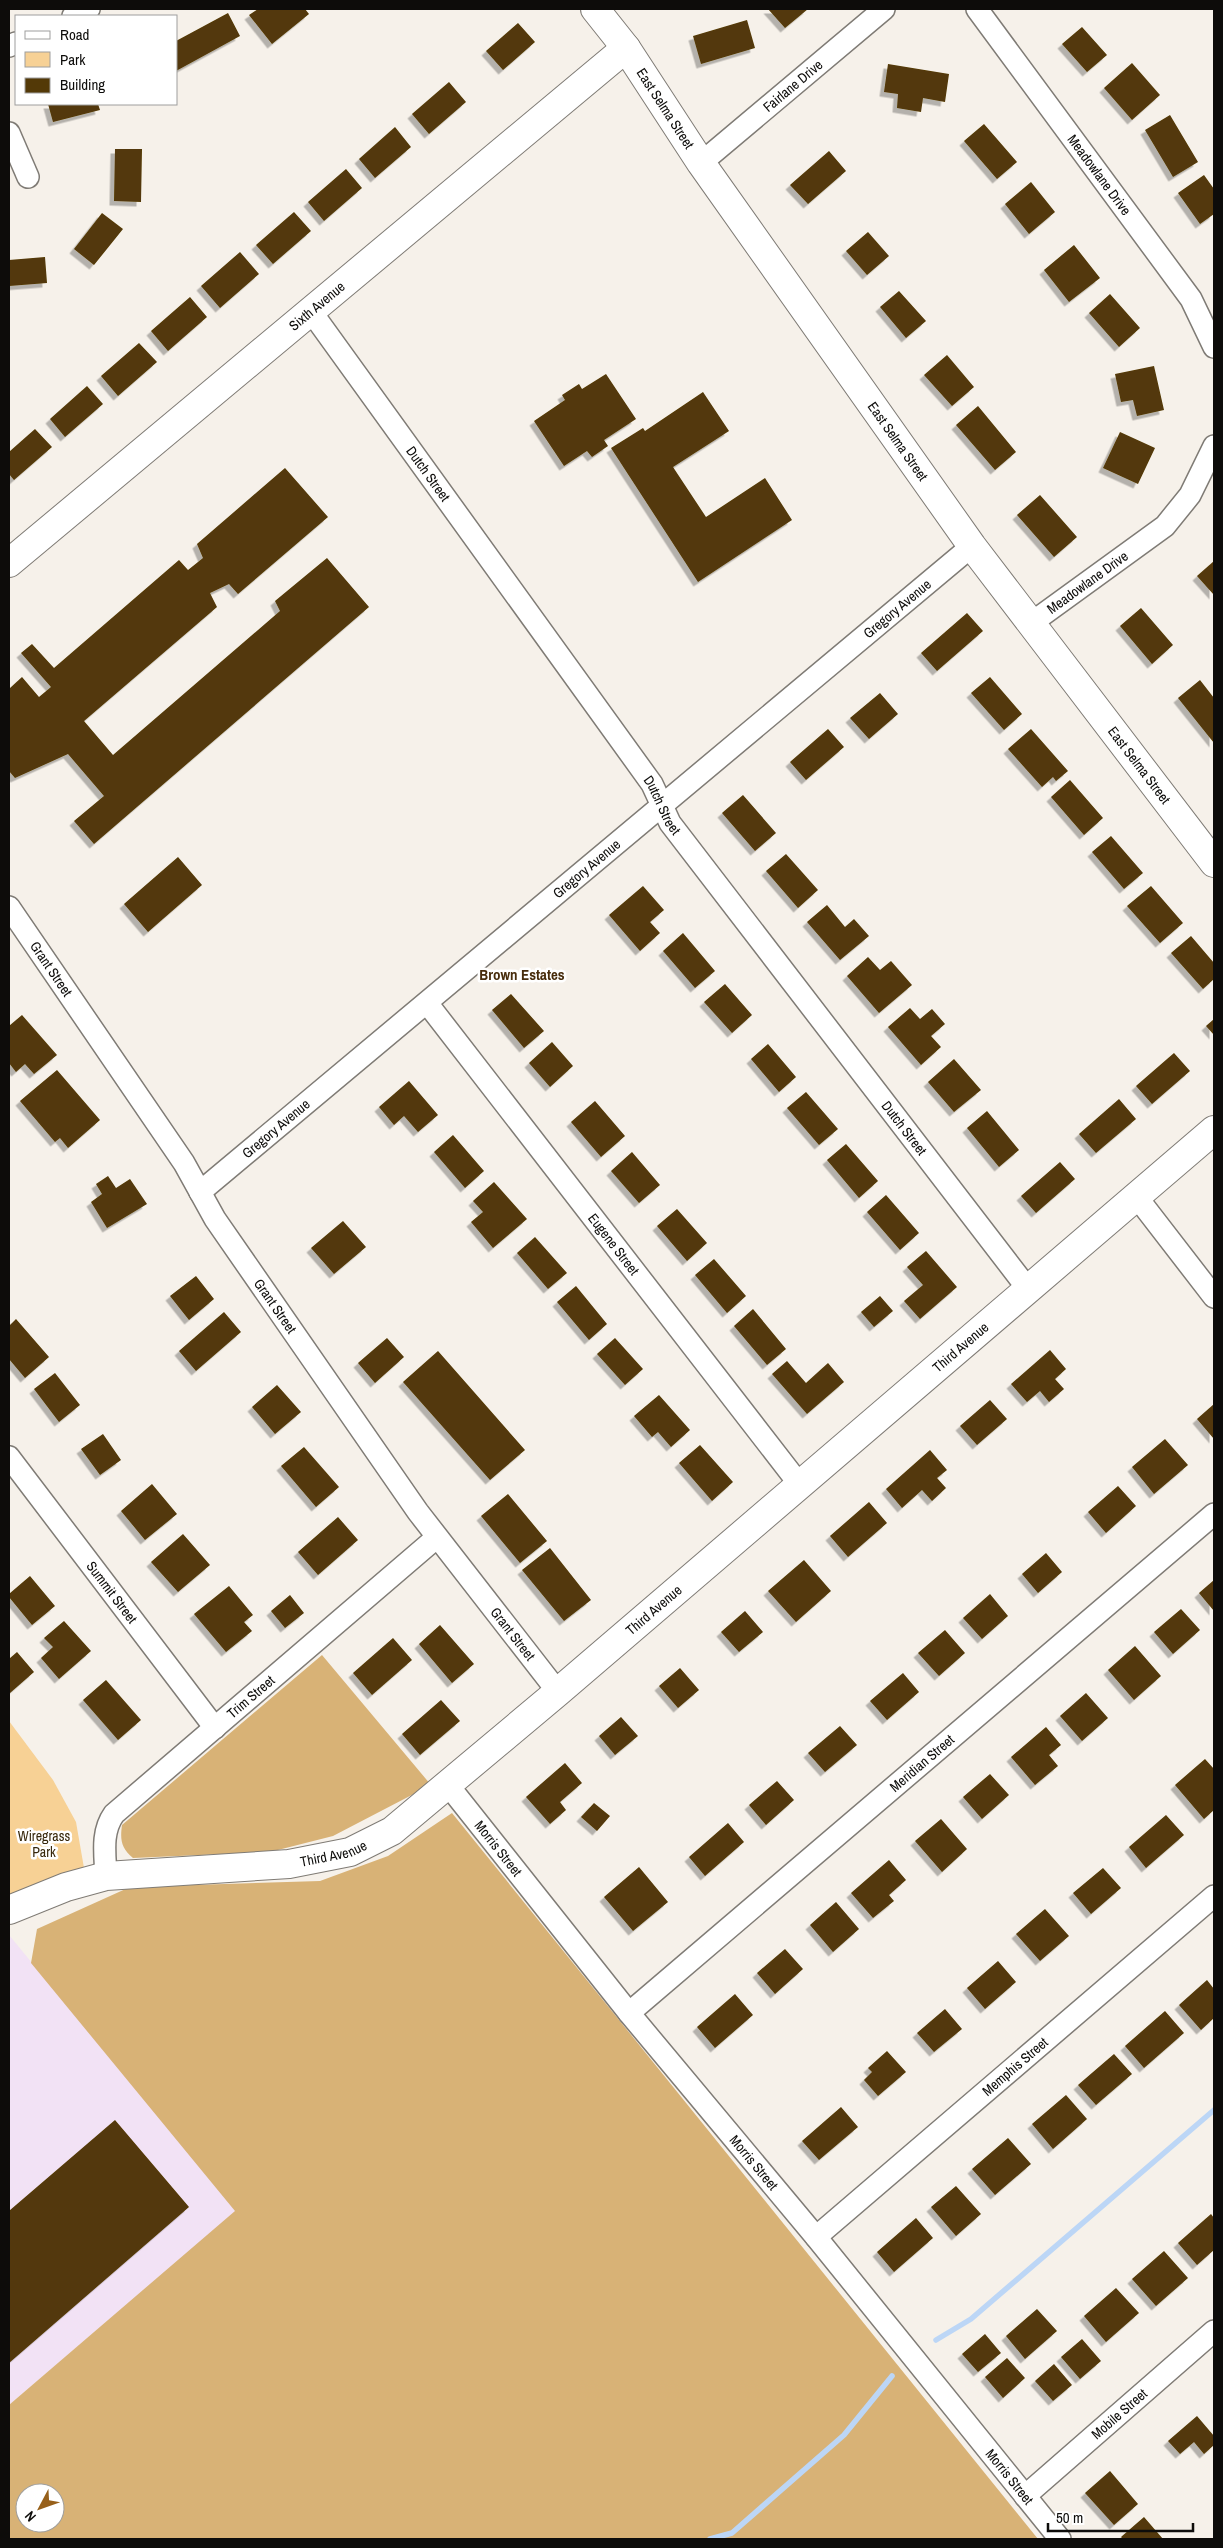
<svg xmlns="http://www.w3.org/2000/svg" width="1223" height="2548" viewBox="0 0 1223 2548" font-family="'Archivo Narrow',sans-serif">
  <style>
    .industrial { fill: #f2e2f5 }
    .green { fill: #f7d195 }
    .forest { fill: #d8b276; fill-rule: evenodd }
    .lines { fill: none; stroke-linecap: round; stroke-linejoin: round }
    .stream { stroke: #bcd6f6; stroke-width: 5.5 }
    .building { fill: #533907; filter: url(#shadow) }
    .street-casing { stroke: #7f7b75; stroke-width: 24 }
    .secondary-casing { stroke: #7f7b75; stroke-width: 30 }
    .street { stroke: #fff; stroke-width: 21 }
    .secondary { stroke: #fff; stroke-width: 28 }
    .labels { text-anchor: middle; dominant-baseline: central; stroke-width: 5; stroke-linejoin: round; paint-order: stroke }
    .street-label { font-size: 14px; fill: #0d0c0a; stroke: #fff }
    .park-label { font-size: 14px; fill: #37270b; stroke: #fff }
    .neighbourhood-label { font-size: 15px; font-weight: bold; fill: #472c0c; stroke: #fff }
  </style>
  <defs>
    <filter id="shadow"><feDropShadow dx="-4.5" dy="4.5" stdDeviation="0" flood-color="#0004"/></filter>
  </defs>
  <rect width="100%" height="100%" fill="#f6f1ea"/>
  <path class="industrial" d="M9,1935L236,2211L9,2405Z"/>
  <path class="green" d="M9,1721L53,1780L76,1822L84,1868L9,1897Z"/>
  <path class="forest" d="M322,1655L431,1785L333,1836L270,1852L133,1858C121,1848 120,1840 122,1825Z
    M452,1813L1038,2539H9V2405L235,2211L31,1963L37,1929L130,1887L320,1881L388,1856ZM25,2493H55V2523H25Z"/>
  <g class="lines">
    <path class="stream" d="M936,2340L971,2319L1214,2110
      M710,2539L732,2533L844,2435L892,2376"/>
  </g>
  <path class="building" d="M258,9H305L309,14L272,44L249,15Z
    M768,9H808L785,28Z
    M228,13L240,36L176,71V41Z
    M747,20L755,48L701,64L693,36Z
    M518,23L535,42L503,70L486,51Z
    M1082,27L1107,55L1087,72L1062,44Z
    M1132,63L1160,95L1132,120L1104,88Z
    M888,64L949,74L945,102L923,98L921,112L897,108L898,94L884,92Z
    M449,82L466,102L429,134L412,114Z
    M48,104H98L100,110L53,122Z
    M1170,115L1198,162L1173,177L1145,130Z
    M984,124L1017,162L997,179L964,141Z
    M395,127L411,147L375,178L359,159Z
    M115,149H142L141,202L114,201Z
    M829,151L846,171L808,204L790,185Z
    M346,169L362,188L324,221L308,202Z
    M1204,175L1214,189V214L1200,224L1178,193Z
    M1031,182L1055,212L1029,234L1005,204Z
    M294,212L311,231L273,264L256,245Z
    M102,213L123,229L94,265L74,249Z
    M868,232L889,256L867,275L846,251Z
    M1074,245L1100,278L1069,302L1044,270Z
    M240,252L259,274L220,308L201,286Z
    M45,257L47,283L9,286V260Z
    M899,291L926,321L906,338L880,307Z
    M1110,294L1140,328L1119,347L1089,313Z
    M190,297L207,317L168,351L151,331Z
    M139,343L157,362L118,396L101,376Z
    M947,355L974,387L952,406L924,375Z
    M1154,366L1164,410L1137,416L1133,400L1121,402L1115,374Z
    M606,374L636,419L604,440L608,446L592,457L587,451L564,466L534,421L565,400L562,395L579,384L582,389Z
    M87,386L103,404L65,437L50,419Z
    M703,392L729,431L673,467L706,517L765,478L792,520L698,582L611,448L643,428L645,431Z
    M978,406L1016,452L995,470L956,425Z
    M35,429L52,447L14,480L9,474V452Z
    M1120,432L1155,448L1138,484L1103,468Z
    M285,468L328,517L238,594L229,584L210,593L217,607L84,721L113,755L280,611L275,601L327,558L369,607L94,844L74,821L104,796L68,754L15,778L9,771V689L22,677L39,697L51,687L21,653L32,644L54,668L179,560L188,570L203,558L197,544Z
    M1040,495L1077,537L1054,557L1017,515Z
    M1214,561V595L1197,576Z
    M1141,608L1173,645L1152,664L1120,626Z
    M967,613L983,631L937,671L921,653Z
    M990,677L1022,714L1004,730L971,693Z
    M1200,680L1214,698V743L1178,698Z
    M880,693L898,714L869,739L850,718Z
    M828,729L844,747L806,780L790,762Z
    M1031,729L1068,771L1056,781L1053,777L1042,787L1008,749Z
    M1070,780L1103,818L1084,835L1051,797Z
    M743,795L776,833L755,851L722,813Z
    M1111,836L1143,873L1124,889L1092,852Z
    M786,854L818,890L798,908L766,871Z
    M178,857L202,885L148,932L124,904Z
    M643,886L664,910L650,922L660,933L640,951L609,915Z
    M1151,886L1183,923L1160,943L1127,906Z
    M827,905L845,927L854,919L869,936L840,960L807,922Z
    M683,933L715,971L695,988L663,951Z
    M1191,936L1214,963V979L1203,989L1171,953Z
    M868,957L880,970L891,961L912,985L879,1013L847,976Z
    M725,984L752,1015L732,1033L704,1002Z
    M511,994L544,1031L524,1048L492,1010Z
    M910,1008L920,1019L932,1009L945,1024L931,1036L941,1047L921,1065L888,1027Z
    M22,1015L57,1055L34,1074L25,1064L16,1072L9,1063V1026Z
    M1214,1019V1035L1206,1026Z
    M552,1042L573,1066L550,1087L529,1063Z
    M768,1044L796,1077L779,1092L751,1059Z
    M1174,1053L1190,1071L1152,1104L1136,1086Z
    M954,1059L981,1090L954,1112L928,1082Z
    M57,1070L100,1120L68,1148L60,1138L55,1142L20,1101Z
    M409,1081L438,1115L418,1132L404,1116L394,1125L379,1107Z
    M806,1092L838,1129L819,1145L787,1108Z
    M1119,1099L1136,1119L1096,1153L1079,1134Z
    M595,1101L625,1136L601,1157L571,1122Z
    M987,1111L1019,1150L999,1167L967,1128Z
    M453,1135L484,1171L465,1188L434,1152Z
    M846,1144L878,1181L859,1198L827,1160Z
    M632,1152L660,1185L639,1203L611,1171Z
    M1060,1162L1075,1179L1036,1213L1021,1196Z
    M108,1176L116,1188L130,1179L147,1204L107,1228L91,1202L102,1194L96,1184Z
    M494,1182L527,1219L493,1248L471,1222L483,1212L473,1201Z
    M886,1195L919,1233L900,1250L867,1212Z
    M677,1209L707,1243L687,1261L657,1226Z
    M343,1221L366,1247L334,1274L311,1248Z
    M535,1237L567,1273L548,1289L517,1253Z
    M926,1251L957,1287L920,1319L904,1301L923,1285L907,1267Z
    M714,1259L746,1296L727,1313L695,1275Z
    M196,1276L214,1299L189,1320L170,1296Z
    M576,1286L607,1324L589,1340L557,1302Z
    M880,1296L893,1311L874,1327L861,1312Z
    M753,1309L786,1349L767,1365L734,1326Z
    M224,1312L241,1332L196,1371L179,1351Z
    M16,1319L49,1357L25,1378L9,1359V1326Z
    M387,1338L404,1357L375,1383L358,1363Z
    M615,1338L643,1369L625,1385L597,1354Z
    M1050,1350L1066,1369L1055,1379L1064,1389L1049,1402L1040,1391L1027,1402L1011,1384Z
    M438,1351L525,1450L490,1480L403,1382Z
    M787,1361L806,1383L828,1363L844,1382L807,1414L772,1374Z
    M55,1373L80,1405L59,1422L34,1389Z
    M277,1385L301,1412L275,1434L252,1407Z
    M659,1395L690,1430L671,1447L658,1432L652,1437L634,1416Z
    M990,1400L1007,1419L977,1445L960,1426Z
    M1214,1404V1439L1197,1419Z
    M103,1434L121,1460L100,1475L81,1449Z
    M1165,1439L1188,1465L1154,1494L1132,1467Z
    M700,1445L733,1482L712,1501L679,1463Z
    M304,1447L339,1487L316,1507L281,1466Z
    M930,1450L947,1470L937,1478L946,1488L932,1501L922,1490L902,1508L886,1489Z
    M152,1484L177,1514L145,1540L121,1511Z
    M1118,1486L1136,1506L1106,1533L1088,1512Z
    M508,1494L547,1541L520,1563L481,1516Z
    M869,1502L887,1523L848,1557L830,1536Z
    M338,1517L358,1540L318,1575L298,1552Z
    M183,1534L210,1565L178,1592L151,1562Z
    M550,1548L591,1600L564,1621L522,1570Z
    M1046,1553L1062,1572L1038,1593L1022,1574Z
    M804,1560L831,1591L796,1622L768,1591Z
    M30,1576L55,1606L32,1625L9,1597V1594Z
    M1214,1580V1611L1199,1593Z
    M229,1586L253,1615L244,1622L252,1631L226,1652L194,1614Z
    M990,1594L1008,1616L982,1639L963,1618Z
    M290,1595L304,1613L285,1628L271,1611Z
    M1181,1609L1200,1630L1173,1654L1154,1632Z
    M745,1611L763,1632L739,1652L721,1632Z
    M64,1621L91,1651L59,1679L41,1658L53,1647L44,1638Z
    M440,1625L474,1664L452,1683L419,1644Z
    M945,1630L965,1653L939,1676L918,1653Z
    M393,1638L412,1660L372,1695L353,1673Z
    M1135,1646L1161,1676L1134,1700L1108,1670Z
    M17,1652L34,1672L10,1693L9,1659Z
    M680,1668L699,1690L678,1708L659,1686Z
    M903,1673L919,1692L887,1720L870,1701Z
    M106,1680L141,1720L118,1740L83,1700Z
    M1086,1693L1108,1718L1082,1741L1060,1716Z
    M441,1700L460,1721L420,1755L402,1734Z
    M621,1717L638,1736L615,1755L599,1736Z
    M840,1726L857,1745L825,1772L808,1753Z
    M1046,1727L1061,1745L1049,1755L1058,1766L1035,1785L1011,1757Z
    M1205,1759L1214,1769V1810L1204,1819L1175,1785Z
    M565,1763L582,1783L560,1802L566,1810L550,1824L526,1797Z
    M990,1774L1009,1795L982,1819L963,1797Z
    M777,1781L794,1800L766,1825L749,1805Z
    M594,1803L610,1816L597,1831L581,1817Z
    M1166,1815L1184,1835L1146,1868L1129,1847Z
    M941,1819L967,1849L942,1872L915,1841Z
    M728,1823L744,1842L705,1876L689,1857Z
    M889,1860L906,1880L889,1895L894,1901L873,1918L851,1893Z
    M639,1867L668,1902L633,1931L604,1897Z
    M1103,1868L1121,1888L1091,1914L1073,1893Z
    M836,1902L859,1929L833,1952L810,1925Z
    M1045,1909L1069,1936L1040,1961L1016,1934Z
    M785,1949L803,1969L775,1994L757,1973Z
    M998,1961L1016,1982L985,2009L967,1988Z
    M1207,1980L1214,1989V2018L1201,2030L1179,2005Z
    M735,1994L753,2015L715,2048L697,2027Z
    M945,2009L962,2029L934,2052L917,2033Z
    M1165,2011L1184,2033L1144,2068L1125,2046Z
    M887,2051L906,2072L878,2096L864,2080L872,2072L868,2068Z
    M1114,2054L1132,2074L1096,2105L1078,2085Z
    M1066,2095L1087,2119L1053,2149L1032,2124Z
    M841,2107L858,2127L819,2160L802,2141Z
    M115,2120L189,2207L9,2363V2211Z
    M1008,2138L1031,2164L995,2195L972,2169Z
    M956,2186L981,2214L956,2236L931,2207Z
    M1211,2214L1214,2218V2250L1197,2265L1178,2243Z
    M916,2218L933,2238L894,2272L877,2252Z
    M1164,2251L1188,2278L1156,2306L1132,2279Z
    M1116,2288L1139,2313L1106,2342L1084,2316Z
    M1037,2309L1057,2331L1025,2359L1006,2336Z
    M985,2334L1001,2353L978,2372L962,2354Z
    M1082,2339L1101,2361L1080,2379L1061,2357Z
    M1007,2358L1025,2378L1003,2398L985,2377Z
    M1054,2364L1072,2385L1053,2401L1035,2381Z
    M1197,2416L1214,2436V2445L1204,2454L1194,2442L1180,2454L1168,2441Z
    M1110,2471L1138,2504L1114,2525L1085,2493Z
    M1144,2517L1163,2539H1123L1121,2537Z"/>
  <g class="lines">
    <g class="street-casing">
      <g id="street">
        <path id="s1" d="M977,9L1191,299L1214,347"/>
        <path d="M73,16L89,9"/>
        <path d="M9,46L16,43"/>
        <path d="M9,133L28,177"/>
        <path id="s2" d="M701,163L884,9"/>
        <path id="s3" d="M310,310L652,784L670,823L1028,1289"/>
        <path id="s4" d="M1030,624L1165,526L1190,495L1214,446"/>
        <path id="s5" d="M9,907L184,1163L215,1219L418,1512L558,1692"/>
        <path id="s6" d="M427,1003L800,1485"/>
        <path id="s7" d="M200,1192L972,546"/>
        <path d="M1136,1196L1214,1297"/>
        <path id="s8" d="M9,1457L215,1728"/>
        <path id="s9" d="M448,1785L629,2013L816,2237L1060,2539"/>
        <path id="s10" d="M106,1876C105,1854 101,1832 114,1814L436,1538"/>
        <path id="s11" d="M629,2013L1214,1514"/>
        <path id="s12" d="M816,2237L1214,1896"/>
        <path id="s13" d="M1025,2496L1214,2331"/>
      </g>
    </g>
    <g class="secondary-casing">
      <g id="secondary">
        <path id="s14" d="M595,9L626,48L701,163L972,546L1214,863"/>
        <path id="s15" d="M9,563L626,48"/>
        <path id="s16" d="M9,1910L66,1887L106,1876L289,1864L350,1852L392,1831L558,1692L1214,1130"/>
      </g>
    </g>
    <use href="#street" class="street"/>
    <use href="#secondary" class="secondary"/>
  </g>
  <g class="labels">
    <g class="street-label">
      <text stroke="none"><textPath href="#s2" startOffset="120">Fairlane Drive</textPath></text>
      <text stroke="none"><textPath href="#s14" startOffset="122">East Selma Street</textPath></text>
      <text stroke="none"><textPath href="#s1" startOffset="206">Meadowlane Drive</textPath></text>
      <text stroke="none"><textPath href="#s15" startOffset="401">Sixth Avenue</textPath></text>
      <text stroke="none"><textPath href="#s14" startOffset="528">East Selma Street</textPath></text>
      <text stroke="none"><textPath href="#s3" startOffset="202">Dutch Street</textPath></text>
      <text stroke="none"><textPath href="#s4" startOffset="71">Meadowlane Drive</textPath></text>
      <text stroke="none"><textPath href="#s7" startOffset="909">Gregory Avenue</textPath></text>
      <text stroke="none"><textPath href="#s14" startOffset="932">East Selma Street</textPath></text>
      <text stroke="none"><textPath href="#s3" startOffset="608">Dutch Street</textPath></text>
      <text stroke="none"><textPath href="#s7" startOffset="504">Gregory Avenue</textPath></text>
      <text stroke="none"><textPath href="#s5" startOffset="75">Grant Street</textPath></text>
      <text stroke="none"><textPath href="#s3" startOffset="1012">Dutch Street</textPath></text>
      <text stroke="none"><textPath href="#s7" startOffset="99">Gregory Avenue</textPath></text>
      <text stroke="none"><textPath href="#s6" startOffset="305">Eugene Street</textPath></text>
      <text stroke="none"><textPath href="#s5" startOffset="480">Grant Street</textPath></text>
      <text stroke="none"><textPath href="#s16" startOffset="1142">Third Avenue</textPath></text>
      <text stroke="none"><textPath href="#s8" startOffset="170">Summit Street</textPath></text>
      <text stroke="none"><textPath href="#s16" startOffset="738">Third Avenue</textPath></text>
      <text stroke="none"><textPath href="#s5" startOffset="885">Grant Street</textPath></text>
      <text stroke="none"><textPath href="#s10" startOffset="244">Trim Street</textPath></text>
      <text stroke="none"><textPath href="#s11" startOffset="385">Meridian Street</textPath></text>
      <text stroke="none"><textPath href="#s9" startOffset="81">Morris Street</textPath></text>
      <text stroke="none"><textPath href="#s16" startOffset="332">Third Avenue</textPath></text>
      <text stroke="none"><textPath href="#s12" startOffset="262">Memphis Street</textPath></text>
      <text stroke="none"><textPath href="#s9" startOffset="486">Morris Street</textPath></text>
      <text stroke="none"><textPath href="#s13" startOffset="125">Mobile Street</textPath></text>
      <text stroke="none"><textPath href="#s9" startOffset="891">Morris Street</textPath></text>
    </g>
    <g class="park-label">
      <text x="44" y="1836">Wiregrass<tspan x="44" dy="16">Park</tspan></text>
    </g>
    <g class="neighbourhood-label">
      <text x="522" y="974">Brown Estates</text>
    </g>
  </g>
  <rect width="1223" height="2548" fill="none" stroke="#0d0c0a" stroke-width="20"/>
  <rect x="15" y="15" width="162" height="90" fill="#ffffff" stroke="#9e9e9d"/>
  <rect x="25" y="31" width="25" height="8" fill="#ffffff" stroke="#9e9e9d"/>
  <text x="60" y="40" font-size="15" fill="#0d0c0a">Road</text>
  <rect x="25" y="52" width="25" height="15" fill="#f7d195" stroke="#9e9e9d"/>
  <text x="60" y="65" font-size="15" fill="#0d0c0a">Park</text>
  <rect x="25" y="78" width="25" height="15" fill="#533907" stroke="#9e9e9d"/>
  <text x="60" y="90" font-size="15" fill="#0d0c0a">Building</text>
  <g transform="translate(40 2508) rotate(229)"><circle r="24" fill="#ffffff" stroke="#9e9e9d"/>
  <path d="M0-4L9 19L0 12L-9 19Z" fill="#97601a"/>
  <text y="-8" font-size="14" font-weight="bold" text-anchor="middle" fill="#0d0c0a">N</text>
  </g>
  <path d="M1048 2523v8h145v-8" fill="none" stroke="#0d0c0a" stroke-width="2.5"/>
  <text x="1056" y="2523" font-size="15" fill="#0d0c0a" stroke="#ffffff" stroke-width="4" paint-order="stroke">50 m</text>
</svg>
